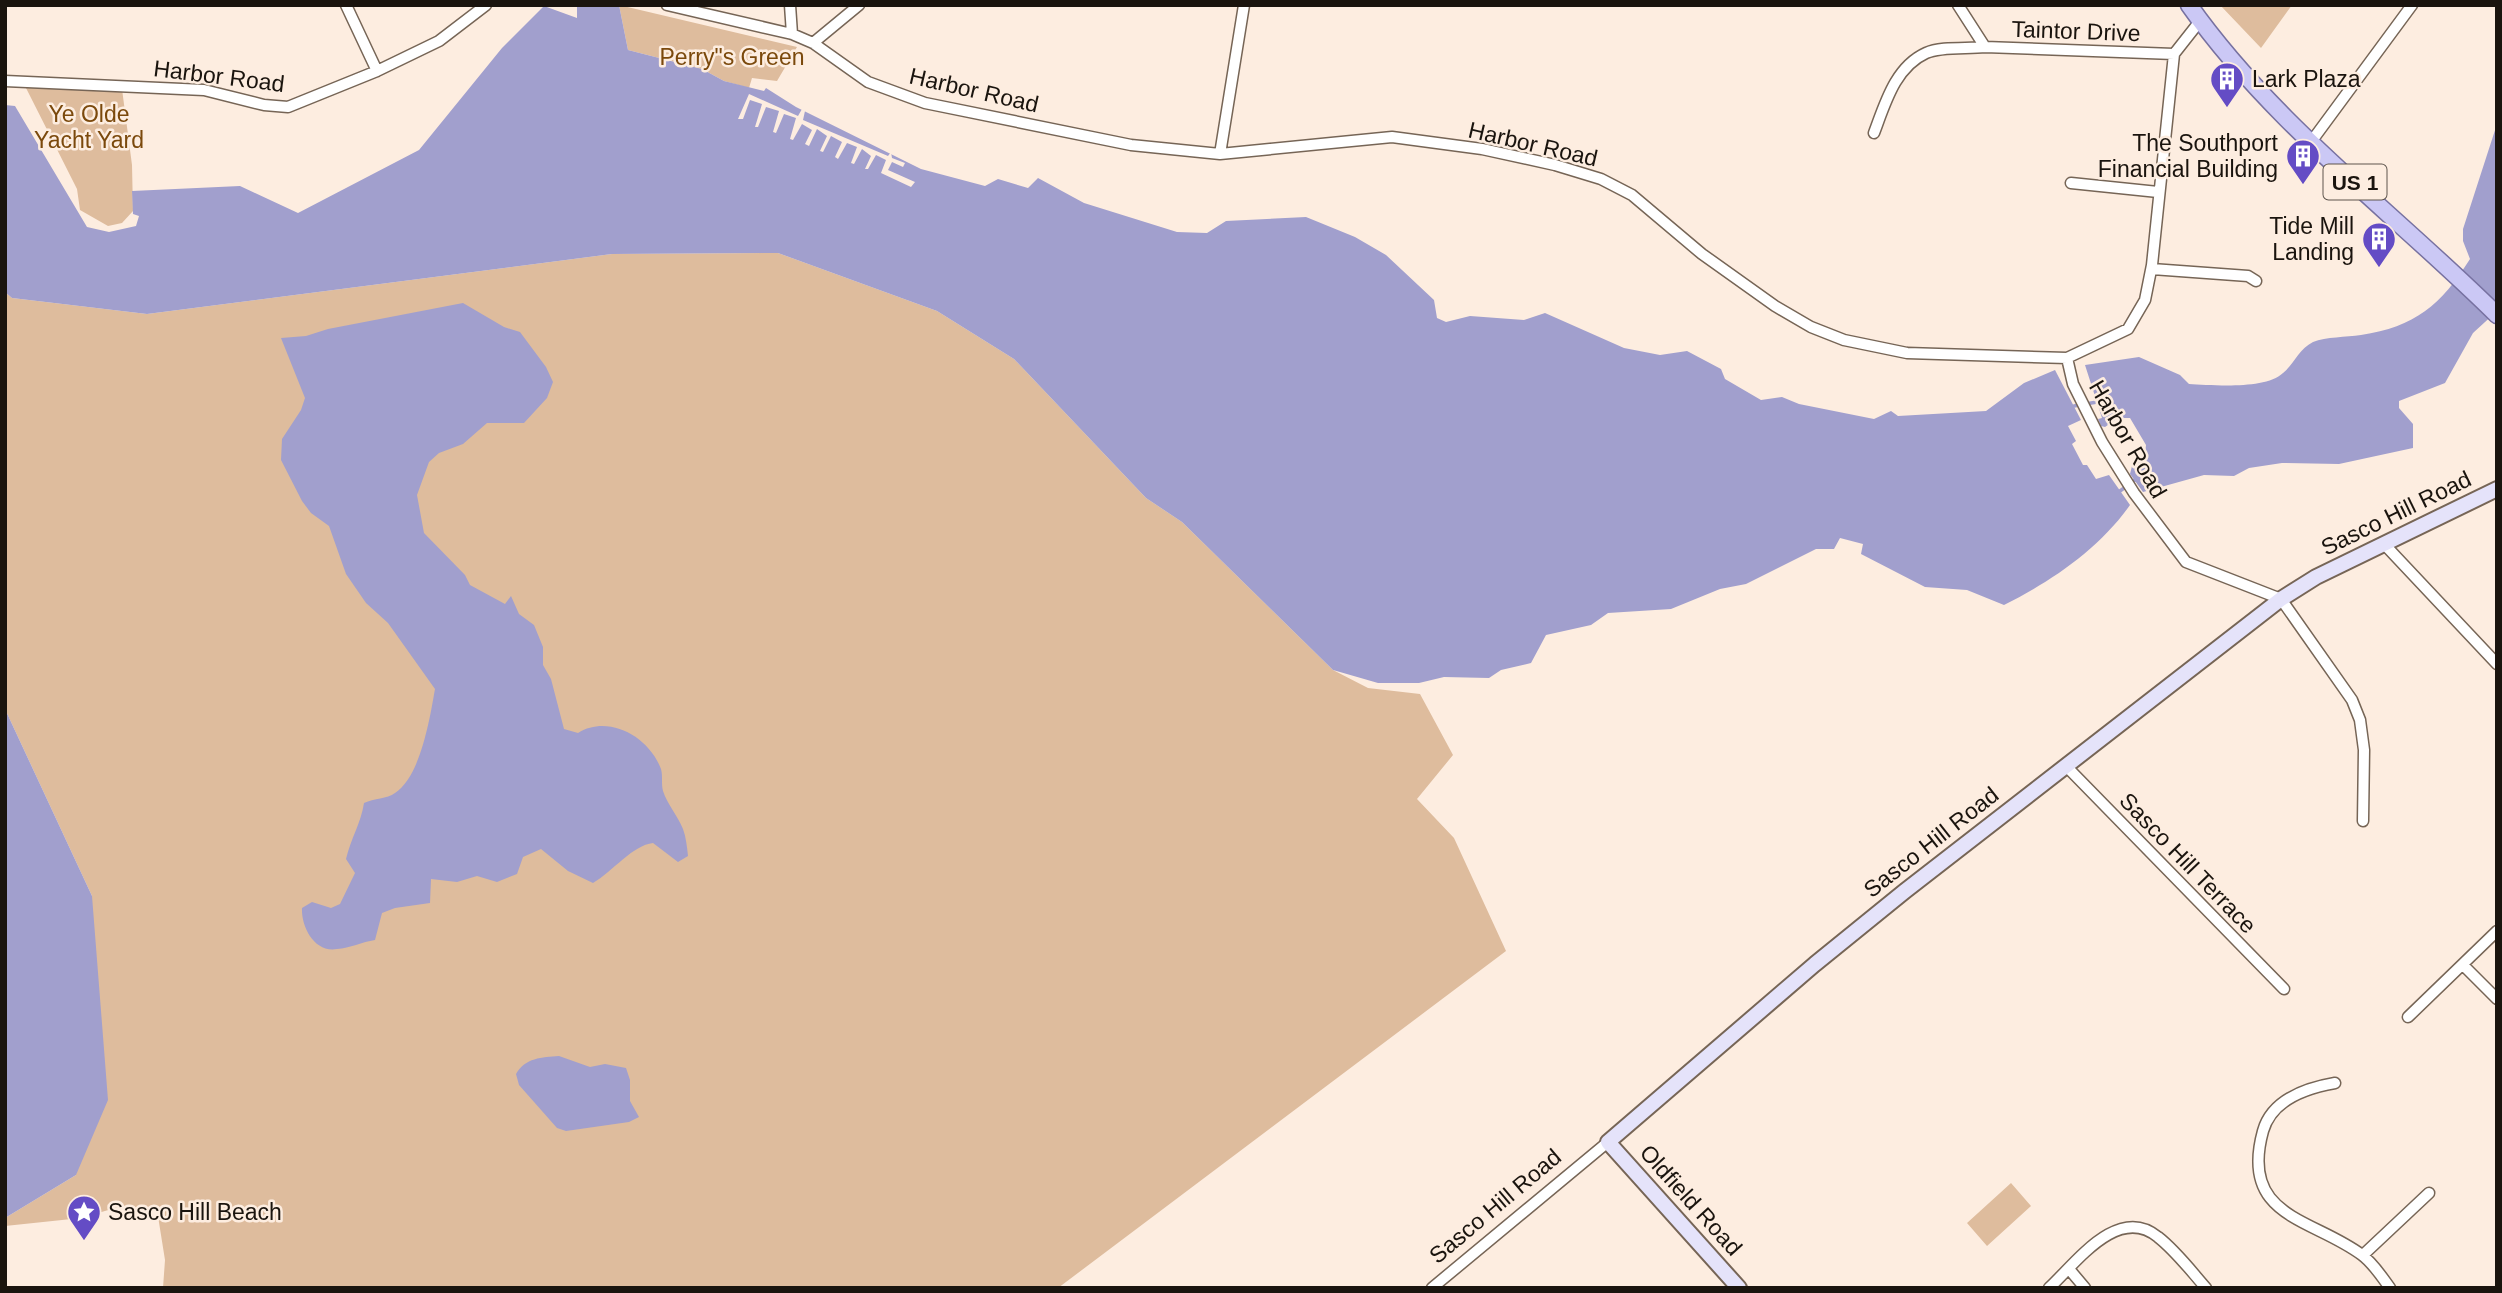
<svg xmlns="http://www.w3.org/2000/svg" width="2502" height="1293" viewBox="0 0 2502 1293" font-family="Helvetica,sans-serif">
  <style>
    .green { fill: #debc9d }
    .water { fill: #a19fcd }
    .pier { fill: #fdede0 }
    .lines { fill: none; stroke-linecap: round; stroke-linejoin: round }
    .stream { stroke: #a19fcd; stroke-width: 3.5 }
    .street-casing { stroke: #766556; stroke-width: 13 }
    .secondary-casing { stroke: #766556; stroke-width: 18 }
    .primary-casing { stroke: #7771a0; stroke-width: 19 }
    .street { stroke: #fff; stroke-width: 10 }
    .secondary { stroke: #e5e3fa; stroke-width: 14 }
    .primary { stroke: #cbc8f5; stroke-width: 16 }
    .labels { text-anchor: middle; dominant-baseline: central; stroke-width: 5; stroke-linejoin: round; paint-order: stroke }
    .shield { fill: #fdede0; stroke: #5e554d; stroke-width: 2 }
    .shield-label { font-size: 21px; font-weight: bold; fill: #1a140e }
    .street-label { font-size: 23px; fill: #1a140e; stroke: #fdede0 }
    .park-label { font-size: 23px; fill: #7b490c; stroke: #fdede0 }
    .poi-label { font-size: 23px; fill: #1a140e; stroke: #fdede0; text-anchor: start }
  </style>
  <rect width="100%" height="100%" fill="#fdede0"/>
  <path class="green" d="M619,5L797,47L777,81L752,78L749,88L724,81L702,69L628,50Z
    M2220,5H2292L2261,48Z
    M25,86L122,89L132,165L133,211L122,223L108,226L80,210L77,189Z
    M778,253L937,311L1014,359L1146,498L1182,522L1333,670L1368,688L1420,694L1453,755L1417,799L1454,838L1506,951L1058,1288H163L165,1260L157,1210L122,1206L81,1218L5,1226V1218L76,1175L92,896L5,709V292L12,298L147,314L612,254Z
    M2011,1183L2031,1206L1987,1246L1967,1223Z"/>
  <path class="water" d="M577,5H619L628,50L702,69L724,81L764,91L766,88L796,107L921,169L985,186L998,179L1028,188L1038,178L1084,203L1177,232L1207,233L1226,221L1306,217L1355,237L1386,255L1434,300L1437,318L1446,322L1470,316L1524,320L1545,313L1624,348L1660,355L1687,351L1721,369L1725,379L1761,400L1782,397L1799,404L1874,419L1891,411L1898,416L1986,411L2024,383L2055,370L2081,420L2068,426L2076,441L2072,444L2083,465H2087L2096,479L2109,475L2130,505C2099,549 2052,581 2004,605L1967,590L1925,587L1861,554L1863,544L1840,538L1834,549H1816L1746,584L1720,589L1671,609L1608,613L1591,625L1546,635L1531,663L1501,670L1489,678L1444,677L1419,683H1378L1333,670L1182,522L1146,498L1014,359L937,311L778,253L612,254L147,314L12,298L5,292V105L15,106L87,227L109,232L136,226L139,216L133,214L132,191L240,186L298,213L419,150L502,48L544,6L577,18Z
    M2497,124V311L2473,333L2445,383L2399,401V408L2413,424V448L2339,464L2282,463L2249,468L2234,476L2204,475L2143,492L2130,474L2133,462L2145,455L2146,445L2130,418H2118L2105,427L2101,426L2098,419L2102,418L2085,365L2139,357L2180,375L2189,384C2212,385 2265,390 2283,373C2294,364 2299,349 2313,342C2326,337 2346,337 2361,335C2415,327 2441,305 2470,259L2463,241V229Z
    M463,303L504,327L520,332L546,367L553,382L547,398L524,423H487L463,444L439,453L429,462L417,495L424,533L465,575L470,585L505,604L511,596L519,614L534,625L543,647V665L551,679L564,729L578,733C609,714 649,737 661,769C663,776 661,784 663,791C667,804 678,816 683,829C686,837 687,847 688,856L678,862L653,843C633,845 613,871 593,883L568,871L541,849L523,857L517,874L497,882L477,876L457,882L431,879L430,903L395,908L382,913L375,940C362,942 350,948 337,949C314,953 301,926 302,908L312,902L331,908L340,904L355,873L346,859C351,838 361,823 364,803C374,798 387,799 395,793C421,776 430,717 435,689L388,623L366,603L346,574L329,526L311,513L302,501L281,460L282,439L301,410L305,398L281,338L306,336L328,329Z
    M5,709L92,896L108,1100L76,1175L5,1218Z
    M559,1056L590,1067L605,1064L626,1068L630,1080V1101L639,1117L629,1122L566,1131L557,1128L519,1085L516,1074C525,1058 542,1057 559,1056Z"/>
  <path class="pier" d="M749,94L798,116L802,109L805,111L803,120L888,156L891,152L892,158L905,163L903,167L892,162L888,170L915,182L911,187L881,173L886,160L876,155L868,169H865L871,156L862,149L854,164L851,163L857,147L847,143L838,159L835,157L842,142L831,136L823,152L820,151L827,136L817,129L809,146L805,144L812,130L802,124L793,140L790,139L796,118L784,114L776,133L773,132L779,111L766,107L758,127H755L762,104L750,100L743,119H738Z"/>
  <g class="lines">
    <path class="stream" d="M2074,406L2097,402
      M2120,491L2135,480"/>
    <g class="street-casing">
      <path id="street" d="M346,5L377,71
        M667,5L792,34L813,43L868,82L925,103L1131,145L1220,154L1392,137L1482,149L1555,165L1601,179L1632,195L1702,254L1775,306L1811,327L1844,340L1907,353L2067,358L2073,384L2102,442L2134,493L2186,562L2281,599L2352,700L2360,720L2364,750L2363,821
        M790,5L792,34
        M1958,5L1985,47L2174,54
        M813,43L859,5
        M5,81L204,90L264,105L288,107L377,71L439,41L486,5
        M1874,133C1885,104 1895,67 1926,53C1941,46 1968,49 1985,47
        M2311,142L2412,5
        M1220,154L1244,5
        M2071,183L2158,192
        M2152,269L2248,276L2256,281
        M2067,358L2128,329L2145,300L2152,265L2174,54L2200,21
        M2385,545L2497,664
        M2065,765L2284,989
        M2463,965L2497,999
        M2408,1017L2497,931
        M2335,1083C2306,1088 2272,1099 2263,1131C2239,1218 2313,1218 2362,1255C2373,1263 2382,1277 2390,1288
        M2363,1255L2429,1193
        M2069,1269L2085,1288
        M1432,1288L1608,1142
        M2049,1288C2076,1263 2118,1204 2158,1237C2176,1251 2191,1271 2206,1288"/>
    </g>
    <g class="secondary-casing">
      <path id="secondary" d="M1739,1288L1608,1142L1815,964L1905,891L2281,599L2316,577L2497,489"/>
    </g>
    <g class="primary-casing">
      <path id="primary" d="M2189,5C2273,124 2394,213 2497,315"/>
    </g>
    <use href="#street" class="street"/>
    <use href="#secondary" class="secondary"/>
    <use href="#primary" class="primary"/>
  </g>
  <defs>
    <g id="building-pin" transform="scale(1.75)"><path d="M0 17L-7.5 6A9.5 9.5 0 1 1 7.5 6Z" fill="#644cc5" stroke="#fdede0"/><path d="M-4-6H4V6H1V3H-1V6H-4ZM-2.5-4.3h1.7v1.8h-1.7ZM.8-4.3h1.7v1.8H.8ZM-2.5-1h1.7V.8h-1.7ZM.8-1h1.7V.8H.8Z" fill="#fff"/></g>
    <g id="sight-pin" transform="scale(1.75)"><path d="M0 17L-7.5 6A9.5 9.5 0 1 1 7.5 6Z" fill="#644cc5" stroke="#fdede0"/><path d="M0-6L1.8-2.2L6-1.7L2.9 1.2L3.7 5.4L0 3.3L-3.7 5.4L-2.9 1.2L-6-1.7L-1.8-2.2Z" fill="#fff"/></g>
  </defs>
  <g fill-rule="evenodd">
    <use href="#building-pin" x="2227" y="79"/>
    <use href="#building-pin" x="2303" y="156"/>
    <use href="#building-pin" x="2379" y="239"/>
    <use href="#sight-pin" x="84" y="1212"/>
  </g>
  <g class="labels">
    <rect class="shield" x="2323.5" y="164.5" width="63" height="35" rx="5"/>
    <g class="shield-label">
      <text x="2355" y="182">US 1</text>
    </g>
    <g class="street-label">
      <text transform="translate(2076 31) rotate(2)">Taintor Drive</text>
      <text transform="translate(219 76) rotate(7)">Harbor Road</text>
      <text transform="translate(974 90) rotate(13)">Harbor Road</text>
      <text transform="translate(1533 144) rotate(13)">Harbor Road</text>
      <text transform="translate(2128 439) rotate(60)">Harbor Road</text>
      <text transform="translate(2396 513) rotate(-26)">Sasco Hill Road</text>
      <text transform="translate(1931 842) rotate(-38)">Sasco Hill Road</text>
      <text transform="translate(2188 863) rotate(46)">Sasco Hill Terrace</text>
      <text transform="translate(1691 1200) rotate(48)">Oldfield Road</text>
      <text transform="translate(1495 1206) rotate(-40)">Sasco Hill Road</text>
    </g>
    <g class="park-label">
      <text x="732" y="57">Perry"s Green</text>
      <text x="89" y="114">Ye Olde<tspan x="89" dy="26">Yacht Yard</tspan></text>
    </g>
    <g class="poi-label">
      <text x="2252" y="79">Lark Plaza</text>
      <text x="2278" y="143" text-anchor="end">The Southport<tspan x="2278" dy="26">Financial Building</tspan></text>
      <text x="2354" y="226" text-anchor="end">Tide Mill<tspan x="2354" dy="26">Landing</tspan></text>
      <text x="108" y="1212">Sasco Hill Beach</text>
    </g>
  </g>
  <rect width="2502" height="1293" fill="none" stroke="#1a140e" stroke-width="14"/>
</svg>
